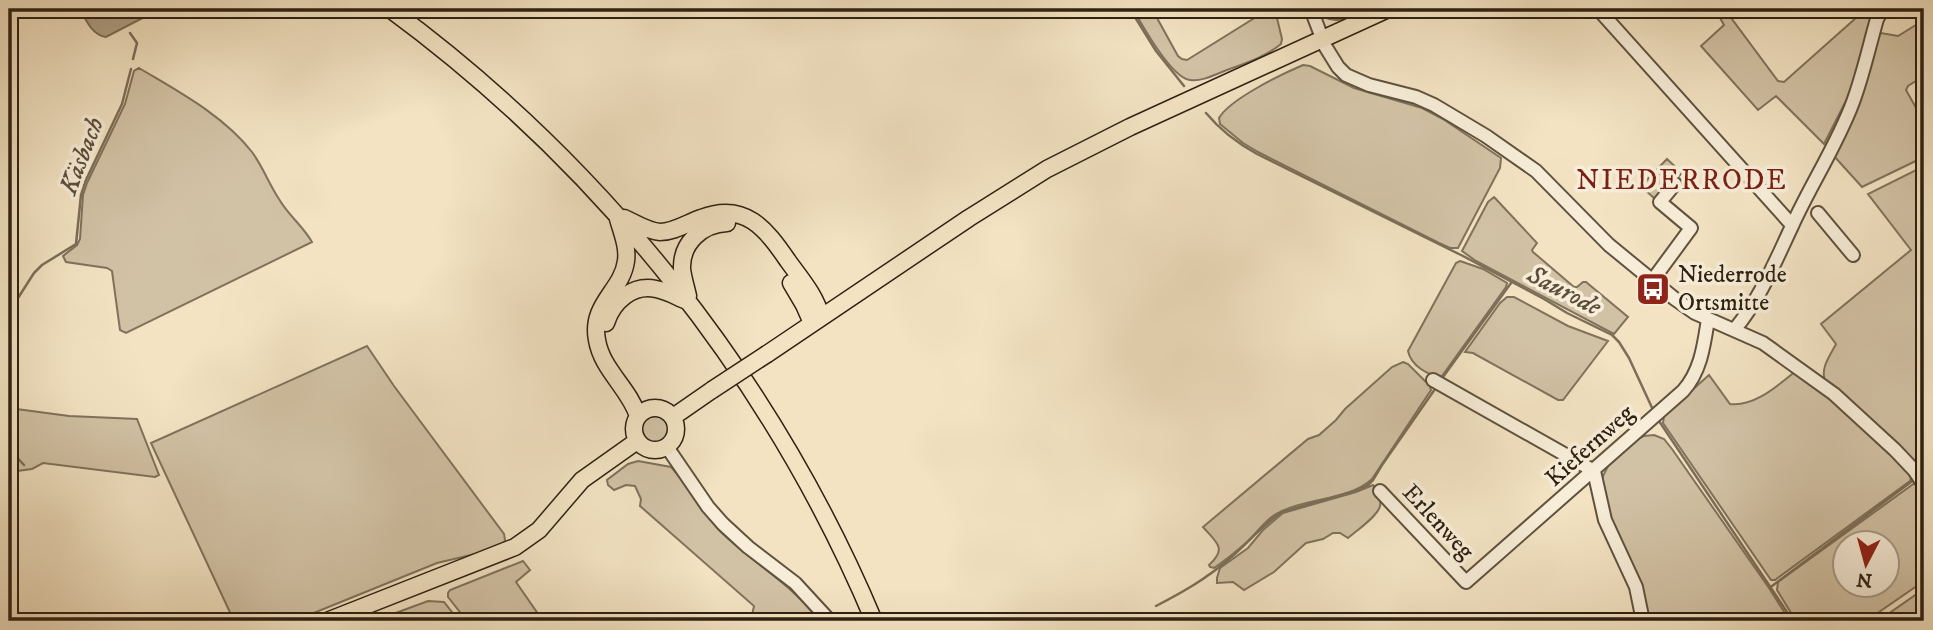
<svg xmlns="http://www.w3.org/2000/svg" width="1933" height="630" viewBox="0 0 1933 630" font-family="'IM FELL DW Pica',serif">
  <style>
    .green { fill: #d2c2a5; stroke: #80725c; stroke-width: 2; fill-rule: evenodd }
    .water { fill: #b0a187; stroke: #7c6e58; stroke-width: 2 }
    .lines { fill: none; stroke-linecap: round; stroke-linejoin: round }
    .stream { stroke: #7c6e58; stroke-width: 2.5 }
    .minor-casing { stroke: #5f523e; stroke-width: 16 }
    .major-casing { stroke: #2e2112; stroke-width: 19 }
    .minor { stroke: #f7edd8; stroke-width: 12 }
    .major { stroke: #f3e3c3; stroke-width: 16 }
    .major-bridge-casing { stroke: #2e2112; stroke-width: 19; stroke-linecap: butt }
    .major-bridge { stroke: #f3e3c3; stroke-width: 16 }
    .labels { text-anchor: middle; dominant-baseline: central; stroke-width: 7; stroke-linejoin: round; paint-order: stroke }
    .poi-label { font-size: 24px; fill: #2e2112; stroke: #f7edd8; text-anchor: start }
    .street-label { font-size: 24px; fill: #2e2112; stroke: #f7edd8 }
    .water-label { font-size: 26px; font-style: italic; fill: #5c4e3b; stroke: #f7edd8 }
    .quarter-label { font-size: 28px; letter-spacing: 2px; fill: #7a1f14; stroke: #f7edd8 }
  </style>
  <rect width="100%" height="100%" fill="#f3e3c3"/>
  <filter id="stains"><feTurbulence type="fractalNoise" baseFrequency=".00286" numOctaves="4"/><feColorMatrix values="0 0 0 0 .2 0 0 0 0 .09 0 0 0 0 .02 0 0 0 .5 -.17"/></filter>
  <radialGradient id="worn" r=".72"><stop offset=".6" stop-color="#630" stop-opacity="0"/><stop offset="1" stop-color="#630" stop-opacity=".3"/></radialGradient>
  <path class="green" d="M1133,9H1152L1178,56L1182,59L1187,60L1269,9H1287L1277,18L1282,39L1281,44C1265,57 1246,63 1227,70C1216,74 1202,82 1190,80C1171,78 1142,25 1133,9Z
    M1316,9H1370C1352,16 1330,30 1316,9Z
    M1715,9H1742L1732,19L1778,81L1784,82L1866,9H1873L1852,89L1824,144L1776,96L1758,110L1701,46L1724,25Z
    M1924,20V76L1908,86L1906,90L1924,122V157L1862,187L1833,155L1878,35L1881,33L1898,36Z
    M1303,65L1310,66L1354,88L1422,108L1443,119L1501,158L1500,168L1458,248H1450L1439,243L1258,152L1243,143L1220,124L1219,118C1230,99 1282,74 1303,65Z
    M139,68C179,92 223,115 252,152C263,167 269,184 279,199C288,215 303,226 312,242L126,333L120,330L112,271L107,268L66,262L63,256L77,245L80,239L83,195L87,183L125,104L134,71Z
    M1667,159L1682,173L1656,200L1641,186Z
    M1924,166V460L1915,461L1909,458L1825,380C1820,368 1831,354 1836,344L1821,324L1911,250L1868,194Z
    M1494,197L1537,243L1532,250L1533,252L1574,287H1577L1583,282H1586L1628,317L1614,334L1476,261L1462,251L1488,202Z
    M1460,261L1483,269L1507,283L1506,287L1442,376C1427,376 1411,365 1408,351L1456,263Z
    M1507,297H1514L1568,326L1608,341L1563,400H1558L1473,353L1465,352L1500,303Z
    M367,346L394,386L504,534L505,540L503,545L492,550L437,563L294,621H234L151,443Z
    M1403,362L1408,364L1430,386L1431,390L1372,479C1350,500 1307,498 1280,512C1267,518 1258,531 1248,541C1237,551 1226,560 1214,568L1210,567L1209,565C1228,548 1216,542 1203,527L1308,439L1319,435L1336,420L1345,409L1392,367Z
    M1796,371L1832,397L1912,474L1910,481L1775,580H1771L1663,423L1664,416L1670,410L1709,375L1730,404C1755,407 1778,385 1796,371Z
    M9,408L69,416L137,419L159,475L155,477L43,463L32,469L9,472Z
    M639 429a16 16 0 1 1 32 0a16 16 0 1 1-32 0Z
    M1654,435L1664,439L1672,449L1769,588L1790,621H1647L1614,531L1602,487L1603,476L1609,464L1632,441L1644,436Z
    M638,461L671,467C690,487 702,513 721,532C751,561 788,582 815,615L807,621H744L752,615L754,606L640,506L641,499L635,486L626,485L614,490L608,485L607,480L628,464Z
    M1916,482L1924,492V581L1866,621H1796L1777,590L1778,582ZM1846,542H1888V584H1846Z
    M1373,485C1376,491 1382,499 1380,506C1378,516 1356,531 1348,538L1340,533H1333L1323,539L1306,543L1274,572L1244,590L1233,582L1217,583V578L1220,568L1248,548L1263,530L1283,513L1356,492Z
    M523,561L530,570L516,582L543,621H467L448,597V593L450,590Z
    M1924,589V620L1922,621H1878Z
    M428,601L444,602L459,621H374Z"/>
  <path class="water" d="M80,9H160L106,37C92,35 86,20 80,9Z"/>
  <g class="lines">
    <path class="stream" d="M1130,9L1156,51L1184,86
      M130,33L137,43L133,59
      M1206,113C1221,131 1237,143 1257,154L1461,255L1544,299L1567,313L1612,335L1619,342L1629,358L1654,412
      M9,312L34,273L42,265L76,244L81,195L85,182L122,104L131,69
      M1443,377L1511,283
      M1657,418L1793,621
      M9,449L24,465
      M1772,586L1915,479
      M1156,606C1183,592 1206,579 1229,559C1247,544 1262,525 1282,512L1355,491L1368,485L1373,480L1382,465L1435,389"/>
    <g class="minor-casing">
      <path id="minor" d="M1311,9L1325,46L1338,67L1346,75L1369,85L1416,97L1434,105L1486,136L1536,171L1609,245L1675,299L1695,313L1763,343L1834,394L1895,450L1914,470L1924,485
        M1598,9L1792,225
        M1818,213L1853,255
        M1652,281L1691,228L1660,202L1675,184
        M1735,329C1760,299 1775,262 1792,226C1811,184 1837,145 1853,102C1863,75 1869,47 1877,19L1883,9
        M1433,380L1594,471
        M667,447L708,507L723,524L748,547L795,583L830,621
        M1594,471L1605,520L1636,587L1643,621
        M1380,491L1466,582L1683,391C1701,371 1704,345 1708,319"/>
    </g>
    <g class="major-casing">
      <path id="major" d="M390,9C602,165 772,378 874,621
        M624,218C636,223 647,231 660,232C674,232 687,223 701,218C745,201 766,229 788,261C801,279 816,296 821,317
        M618,219C622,233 628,247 626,261C622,291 590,304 597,340C602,370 629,388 638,416
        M791,283L804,305L812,323
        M688,296C686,287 683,278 682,269C681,243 702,224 727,223
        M606,323C613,301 633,284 656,289C667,291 677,297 687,301
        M767,354L969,218L1047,169L1130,127L1388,9
        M634 429a21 21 0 1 1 42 0a21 21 0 1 1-42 0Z
        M673,417L712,390
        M327,621L515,547L539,530L582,480L637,441"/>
    </g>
    <use href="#minor" class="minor"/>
    <use href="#major" class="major"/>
    <g class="major-bridge-casing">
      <path id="major-bridge" d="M712,390L767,354"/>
    </g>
    <use href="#major-bridge" class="major-bridge"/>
  </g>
  <defs>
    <g id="bus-square" transform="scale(1.75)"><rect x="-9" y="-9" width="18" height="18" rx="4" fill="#8f2418" stroke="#f7edd8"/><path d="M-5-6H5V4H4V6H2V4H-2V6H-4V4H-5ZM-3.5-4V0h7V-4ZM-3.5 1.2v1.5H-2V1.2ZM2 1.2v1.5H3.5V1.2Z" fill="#fff"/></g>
  </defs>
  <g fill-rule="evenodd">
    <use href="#bus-square" x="1653" y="289"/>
  </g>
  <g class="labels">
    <g class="poi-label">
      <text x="1678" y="275">Niederrode<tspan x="1678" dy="28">Ortsmitte</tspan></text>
    </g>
    <g class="street-label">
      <text transform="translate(1590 446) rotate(-42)">Kiefernweg</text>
      <text transform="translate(1438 522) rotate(47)">Erlenweg</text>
    </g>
    <g class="water-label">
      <text transform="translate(82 156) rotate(-69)">Käsbach</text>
      <text transform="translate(1564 291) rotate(27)">Saurode</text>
    </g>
    <g class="quarter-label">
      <text x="1682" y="180">NIEDERRODE</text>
    </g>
  </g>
  <rect width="1933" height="630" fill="none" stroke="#f3e3c3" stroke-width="35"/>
  <rect x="10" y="10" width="1912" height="609" fill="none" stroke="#2e2112" stroke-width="3.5"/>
  <rect x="18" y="18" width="1898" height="595" fill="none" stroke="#2e2112" stroke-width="2"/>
  <g transform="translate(1866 564) rotate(186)"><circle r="33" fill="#f7edd8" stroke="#a79b89" stroke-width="2"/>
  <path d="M0-5L12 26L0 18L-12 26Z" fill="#8f2418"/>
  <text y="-10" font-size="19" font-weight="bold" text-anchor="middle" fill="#2e2112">N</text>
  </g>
  <rect width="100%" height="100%" filter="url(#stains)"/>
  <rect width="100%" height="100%" fill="url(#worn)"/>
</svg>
